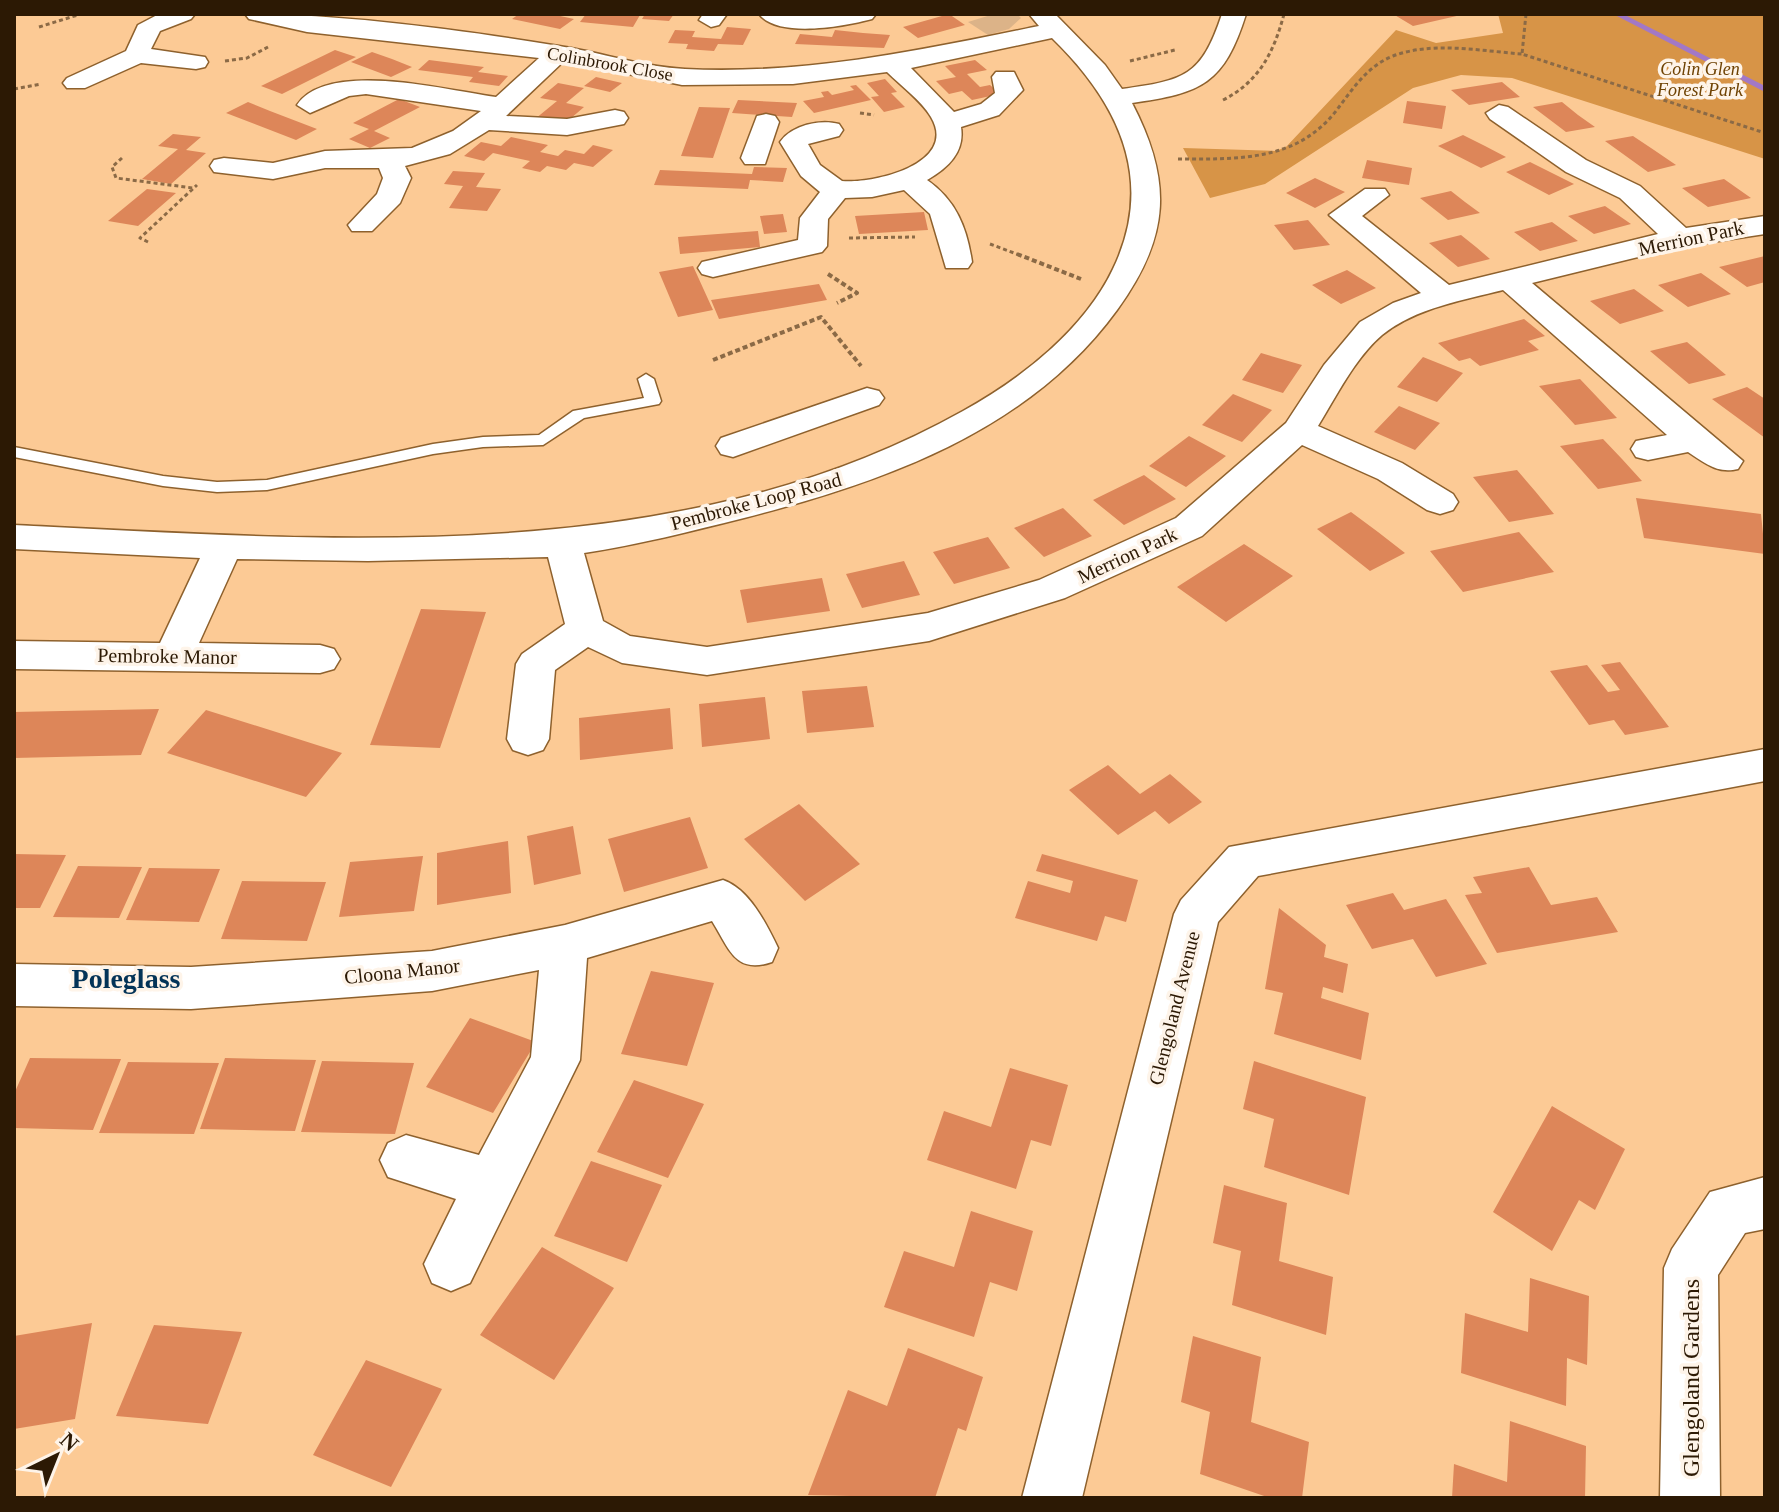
<svg xmlns="http://www.w3.org/2000/svg" width="1779" height="1512" viewBox="0 0 1779 1512" font-family="'Times New Roman',serif">
  <style>
    .green { fill: #dcb388 }
    .forest { fill: #d79447 }
    .lines { fill: none; stroke-linecap: round; stroke-linejoin: round }
    .stream { fill: #a278c7; fill-rule: evenodd }
    .building { fill: #dd8659 }
    .lane-casing { stroke: #8e612d; stroke-width: 3 }
    .street-casing { stroke: #8e612d; stroke-width: 3 }
    .path-far1 { stroke: #8b6a46; stroke-width: 3; stroke-dasharray: 4 3; stroke-linecap: butt }
    .path { stroke: #8b6a46; stroke-width: 4; stroke-dasharray: 5 3; stroke-linecap: butt }
    .lane { fill: #fff; fill-rule: evenodd }
    .street { fill: #fff; fill-rule: evenodd }
    .labels { text-anchor: middle; dominant-baseline: central; stroke-width: 7; stroke-linejoin: round; paint-order: stroke }
    .far-street-label { font-size: 18px; fill: #2c1904; stroke: #fef4e9 }
    .far-park-label { font-size: 18px; font-style: italic; fill: #6f4304; stroke: #fef4e9 }
    .street-label { font-size: 20px; fill: #2c1904; stroke: #fef4e9 }
    .near-street-label { font-size: 24px; fill: #2c1904; stroke: #fef4e9 }
    .district-label { font-size: 28px; font-weight: bold; fill: #033357; stroke: #fef4e9 }
  </style>
  <rect width="100%" height="100%" fill="#fcca95"/>
  <path class="green" d="M994,14H1017L1021,18L1009,29L988,35L968,22Z"/>
  <path class="forest" d="M1498,14H1765V159L1512,78L1461,75L1413,88L1265,184L1210,198L1183,148L1276,151L1286,147L1396,30L1436,43L1503,33Z"/>
  <g class="lines">
    <path class="stream" d="M1613,14H1623L1765,86V92Z"/>
  </g>
  <path class="building" d="M519,14H551L574,19L560,29L512,19Z
    M586,14H626L640,15L633,27L580,22Z
    M645,14H674L669,21L642,19Z
    M949,14L965,25L918,38L903,27Z
    M1393,14H1461V15L1413,26Z
    M727,27L751,29L743,45L718,44L714,51L686,49L688,44L668,43L675,30L695,31L692,37L721,39Z
    M835,30L863,33L890,35L884,48L795,44L800,34L832,37Z
    M335,50L356,57L282,94L261,86Z
    M372,52L392,59L412,67L391,77L351,62Z
    M429,60L484,67L478,72L508,76L499,86L469,82L473,77L418,70Z
    M975,60L987,70L967,74L980,87L990,85L1000,94L972,100L962,91L949,94L936,81L956,77L945,66Z
    M596,77L622,83L610,92L584,86Z
    M885,79L897,92L891,93L905,107L884,112L871,97L879,96L867,83Z
    M1502,82L1520,97L1469,105L1451,90Z
    M558,83L584,88L566,103L584,107L563,125L535,119L557,101L540,98Z
    M856,85L871,100L814,113L803,101L824,97L821,92L828,91L832,95L854,90L850,86Z
    M399,99L420,107L374,131L390,138L370,148L349,139L369,129L353,123Z
    M738,100L797,103L792,117L732,113Z
    M1407,101L1446,106L1442,129L1403,123Z
    M248,102L270,111L317,129L296,140L226,113Z
    M1562,102L1578,115L1595,127L1566,132L1533,107Z
    M699,107L730,108L713,158L681,156Z
    M173,134L201,137L186,150L206,153L171,184L142,179L178,149L158,146Z
    M1463,135L1485,146L1506,157L1481,168L1438,146Z
    M1633,136L1654,150L1676,165L1648,172L1605,141Z
    M511,137L548,145L540,152L558,156L565,150L584,154L593,145L613,150L593,167L574,163L566,170L547,166L540,172L522,168L530,161L493,153L484,161L464,156L481,142L501,146Z
    M1367,160L1412,168L1409,185L1362,178Z
    M1530,162L1574,184L1549,195L1506,172Z
    M754,167L787,168L783,182L750,180L748,189L654,185L660,170L752,174Z
    M453,171L485,173L476,187L501,189L487,211L449,208L463,186L444,184Z
    M1315,178L1345,192L1315,208L1286,193Z
    M1724,179L1751,198L1708,207L1682,188Z
    M147,189L176,193L138,226L108,221Z
    M1451,191L1465,202L1480,213L1448,220L1420,198Z
    M1605,206L1631,224L1594,234L1568,216Z
    M924,212L928,230L859,234L855,216Z
    M783,214L787,232L764,234L760,216Z
    M1308,220L1330,245L1294,250L1274,225Z
    M1552,222L1578,241L1540,251L1514,232Z
    M758,231L760,247L680,254L678,237Z
    M1461,235L1476,247L1490,259L1458,267L1429,243Z
    M1765,256V282L1747,287L1719,267Z
    M693,266L713,310L678,317L659,272Z
    M1347,270L1376,288L1341,304L1312,285Z
    M1701,273L1731,294L1688,307L1658,285Z
    M819,284L827,300L719,319L711,300Z
    M1634,289L1664,311L1620,324L1590,301Z
    M1524,319L1545,336L1528,341L1539,350L1480,366L1470,358L1459,361L1438,343Z
    M1687,342L1706,358L1726,375L1689,384L1650,351Z
    M1261,353L1302,365L1283,393L1242,380Z
    M1423,357L1463,373L1437,402L1397,387Z
    M1580,379L1598,398L1617,418L1575,425L1539,386Z
    M1747,387L1765,399V438L1712,399Z
    M1233,394L1272,410L1242,442L1202,425Z
    M1399,406L1440,423L1415,450L1374,432Z
    M1189,436L1226,456L1186,487L1149,466Z
    M1603,439L1622,459L1642,481L1598,489L1560,446Z
    M1517,470L1535,491L1554,514L1509,522L1473,477Z
    M1144,475L1176,499L1124,525L1093,500Z
    M1636,498L1761,514L1765,554L1644,538Z
    M1063,508L1092,536L1044,557L1014,528Z
    M1351,512L1378,532L1405,553L1370,571L1317,529Z
    M1519,532L1554,572L1463,592L1430,551Z
    M988,537L1010,568L954,584L933,552Z
    M1244,544L1293,576L1226,622L1177,587Z
    M904,561L920,595L862,608L846,574Z
    M822,578L830,611L747,623L740,590Z
    M421,609L486,612L440,748L370,745Z
    M1620,662L1669,727L1625,735L1614,720L1589,725L1550,671L1587,665L1608,692L1620,690L1601,665Z
    M867,686L874,727L807,733L802,691Z
    M765,697L770,739L702,747L699,704Z
    M670,708L673,749L580,760L579,718Z
    M159,709L141,755L14,758V712Z
    M206,710L273,731L342,753L306,797L167,753Z
    M1108,765L1140,794L1170,774L1202,802L1169,824L1155,811L1118,835L1069,790Z
    M799,804L860,864L805,901L744,839Z
    M690,817L708,868L624,892L608,839Z
    M573,826L581,874L534,885L527,836Z
    M508,841L511,893L437,905V853Z
    M14,854L66,855L40,908H14Z
    M1042,854L1138,880L1126,922L1105,916L1097,941L1015,918L1028,881L1070,893L1073,881L1036,871Z
    M423,856L414,911L339,917L350,862Z
    M78,866L142,867L119,918L53,917Z
    M1529,867L1551,905L1597,897L1618,932L1497,953L1465,895L1482,893L1473,877Z
    M149,868L220,869L199,922L126,920Z
    M242,881L326,882L307,941L221,939Z
    M1393,893L1404,910L1446,899L1487,964L1436,977L1413,939L1372,949L1346,905Z
    M1279,908L1326,945L1324,957L1348,964L1343,993L1323,987L1321,998L1369,1013L1361,1060L1274,1034L1283,993L1265,989Z
    M651,971L714,983L687,1066L621,1054Z
    M470,1018L536,1042L493,1113L426,1087Z
    M30,1058L121,1059L93,1130L14,1128V1094Z
    M225,1058L316,1060L295,1131L200,1129Z
    M322,1061L414,1063L395,1134L301,1132Z
    M1254,1061L1366,1097L1349,1195L1264,1167L1274,1119L1243,1109Z
    M128,1062L219,1063L194,1134L99,1133Z
    M1010,1068L1068,1085L1051,1146L1031,1140L1016,1189L927,1160L944,1111L991,1127Z
    M634,1080L704,1104L668,1178L597,1152Z
    M1552,1106L1625,1149L1595,1210L1579,1200L1552,1251L1493,1212Z
    M591,1161L662,1185L627,1262L554,1236Z
    M1224,1185L1287,1203L1279,1261L1333,1277L1326,1335L1232,1305L1241,1251L1213,1243Z
    M971,1211L1033,1231L1017,1291L990,1282L974,1337L884,1307L904,1251L954,1267Z
    M542,1247L614,1288L554,1380L480,1335Z
    M1530,1278L1589,1296L1587,1365L1567,1358L1566,1406L1461,1373L1465,1313L1528,1332Z
    M92,1323L75,1419L14,1429V1336Z
    M154,1325L242,1332L208,1424L116,1416Z
    M1193,1336L1261,1357L1251,1422L1309,1442L1302,1498H1270L1200,1474L1210,1412L1181,1402Z
    M908,1348L983,1377L966,1431L958,1428L935,1498L808,1495L848,1390L887,1406Z
    M366,1360L442,1389L391,1487L313,1455Z
    M1510,1421L1586,1446L1585,1498H1452L1454,1464L1507,1482Z"/>
  <g class="lines">
    <g class="lane-casing">
      <path id="lane" d="M646,374L654,379L661,401L659,404L584,418L543,445L483,447L433,454L267,490L217,492L163,486L14,457V447L163,476L217,482L267,480L433,444L483,437L539,435L573,411L644,398L638,379Z"/>
    </g>
    <g class="street-casing">
      <path id="street" d="M159,14H195L191,19L160,31L151,49L205,57L208,62L205,67L196,69L141,63L85,88H67L63,83L67,78L126,51L138,25Z
        M245,14C344,14 461,30 559,46C600,52 643,67 685,69C806,75 922,50 1039,26L1029,14H1055L1105,65L1122,89C1185,80 1201,77 1222,14H1246C1224,84 1202,93 1132,103C1173,182 1170,237 1117,310C1029,431 884,482 744,518C691,531 638,545 584,553L603,621L630,636L707,647L928,613L1039,580L1176,518L1286,423L1324,365L1360,322L1393,303L1421,293L1329,215L1365,189H1385L1389,195L1362,216L1449,285L1658,234L1620,198L1566,172L1490,119L1486,113L1499,105L1508,107L1586,160L1640,186L1686,228L1765,216V234L1679,247L1532,283L1743,461L1738,469C1717,474 1705,463 1688,452L1648,460L1636,457L1631,449L1636,441L1667,435L1503,290C1464,300 1415,308 1382,335C1355,358 1336,397 1318,426L1402,463L1453,494L1458,502L1453,510L1440,514L1427,510L1378,479L1302,445L1202,536L1065,598L929,641L707,675L622,663L588,647L555,670L549,739L543,750L528,755L513,750L507,739L516,664L522,654L565,624L548,557L368,561L237,559L199,643L320,645L334,649L340,659L334,669L320,673L14,669V641L160,643L200,558L14,549V525C328,540 677,571 963,411C1021,379 1084,330 1113,269C1156,180 1119,103 1052,38L911,68L954,112L981,104L995,93L992,77L996,72H1014L1023,90L999,115L961,127C965,152 948,168 927,180C956,200 967,228 972,262L968,268H946L930,214L904,190L872,197L845,198L828,219L827,246L822,252L713,277L702,274L698,268L702,262L798,240L800,218L820,192L801,176L780,142C792,125 820,119 839,124L843,130L839,136L808,144L820,165L842,181C873,184 959,164 931,117C921,100 901,86 887,72L793,84L682,85L564,61L506,116L567,119L615,110L624,112L628,118L624,124L567,135L489,130L450,154L405,166L411,178L400,203L372,231H352L348,225L377,194L383,178L379,168H325L273,179L214,172L210,166L214,160L224,158L273,163L325,151L412,148L453,131L481,111L366,94L349,96L310,113L297,105C328,59 449,91 496,97L539,58L307,32L249,19Z
        M703,14H727L719,25L711,27L699,20Z
        M759,14H876L872,19C846,26 778,39 759,14Z
        M766,114L775,116L779,122L765,164H745L741,158L757,116Z
        M867,388L879,391L884,398L879,405L733,457L721,454L716,446L721,438Z
        M1765,749V781L1258,876L1218,922L1082,1498H1022L1174,914L1181,900L1229,847Z
        M723,880C749,889 766,923 778,948L772,962C735,975 729,948 712,921L587,958L580,1060L470,1283L451,1291L432,1283L424,1264L456,1199L388,1177L380,1160L388,1143L406,1135L479,1155L531,1057L539,970L432,991L191,1009L14,1006V964L191,967L432,951L565,925Z
        M1765,1177V1229L1745,1233L1718,1275L1720,1498H1660L1664,1268L1672,1249L1710,1192Z"/>
    </g>
    <path class="path-far1" d="M1526,14L1522,54L1765,133
      M39,27L81,14
      M225,61L247,58L268,47
      M1130,61L1175,50
      M14,89L41,84
      M1223,100C1259,82 1274,52 1284,14
      M860,113L874,115
      M122,158L112,167L116,178L193,188
      M1178,159C1237,159 1296,162 1336,111C1352,90 1367,66 1393,56C1432,41 1481,51 1522,54
      M849,238L915,237
      M148,242L140,238L197,185
      M990,244L1022,256"/>
    <path class="path" d="M1017,254L1081,279
      M828,274L857,293L837,303
      M713,360L821,317L861,366"/>
    <use href="#lane" class="lane"/>
    <use href="#street" class="street"/>
  </g>
  <g class="labels">
    <g class="far-street-label">
      <text transform="translate(610 64) rotate(10)">Colinbrook Close</text>
    </g>
    <g class="far-park-label">
      <text x="1700" y="69">Colin Glen<tspan x="1700" dy="21">Forest Park</tspan></text>
    </g>
    <g class="street-label">
      <text transform="translate(1691 238) rotate(-12)">Merrion Park</text>
      <text transform="translate(756 501) rotate(-15)">Pembroke Loop Road</text>
      <text transform="translate(1127 555) rotate(-25)">Merrion Park</text>
      <text transform="translate(167 656) rotate(1)">Pembroke Manor</text>
      <text transform="translate(402 971) rotate(-6)">Cloona Manor</text>
      <text transform="translate(1174 1008) rotate(-76)">Glengoland Avenue</text>
    </g>
    <g class="near-street-label">
      <text transform="translate(1691 1378) rotate(-90)">Glengoland Gardens</text>
    </g>
    <g class="district-label">
      <text x="126" y="978">Poleglass</text>
    </g>
  </g>
  <rect width="1779" height="1512" fill="none" stroke="#2c1904" stroke-width="32"/>
  <g transform="translate(56 1456) rotate(43)" stroke="#fef4e9" stroke-width="6" paint-order="stroke">
  <path d="M0-6L14 30L0 20L-14 30Z" fill="#2c1904"/>
  <text y="-12" font-size="22" font-weight="bold" text-anchor="middle" fill="#2c1904">N</text>
  </g>
</svg>
